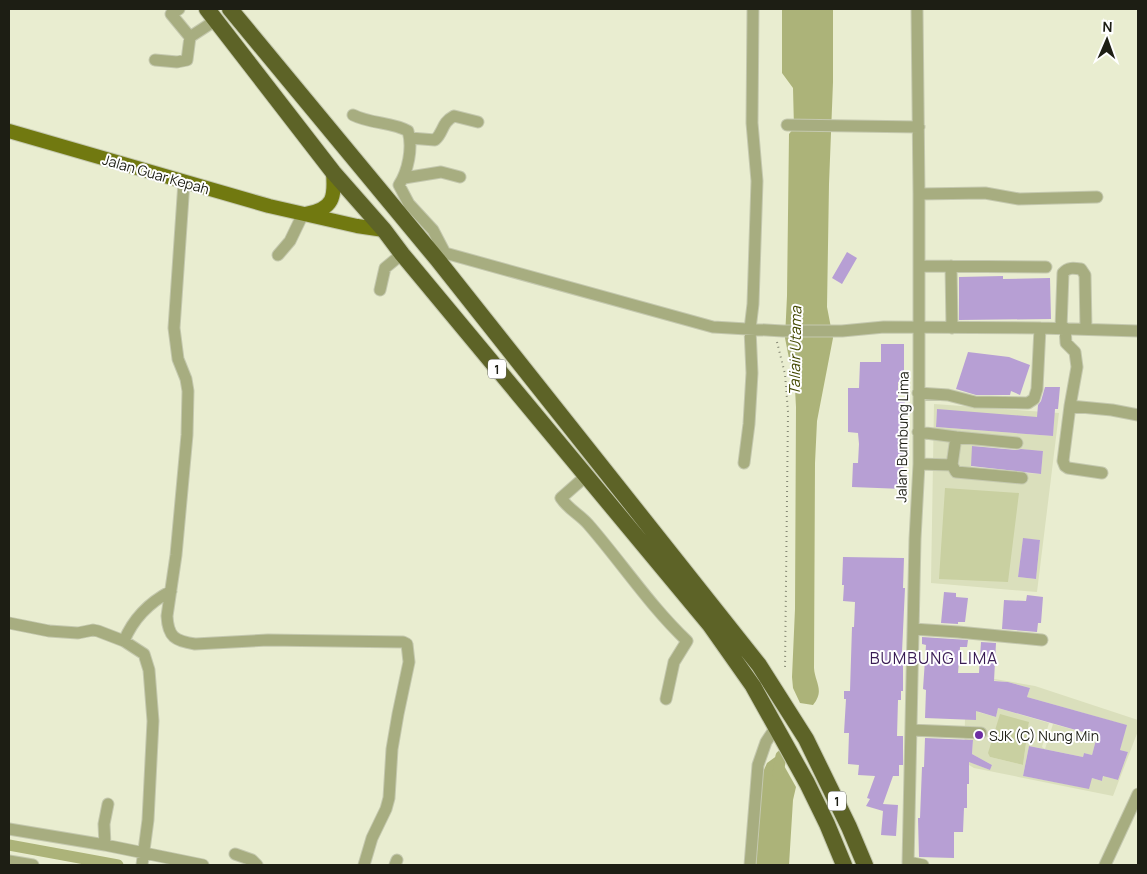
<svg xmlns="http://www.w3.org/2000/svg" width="1147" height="874" viewBox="0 0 1147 874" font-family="Manrope,sans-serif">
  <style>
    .built { fill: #dadfbc; fill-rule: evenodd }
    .green { fill: #c9d0a1 }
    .water { fill: #acb379 }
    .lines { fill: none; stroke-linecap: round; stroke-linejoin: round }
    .canal { stroke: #acb379; stroke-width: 11 }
    .building { fill: #b79fd4 }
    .minor-casing { stroke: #c4c8ae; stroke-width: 13 }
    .major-casing { stroke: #c4c8ae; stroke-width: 16 }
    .highway-casing { stroke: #c4c8ae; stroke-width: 18 }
    .path { stroke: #858874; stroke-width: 2; stroke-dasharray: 1 4; stroke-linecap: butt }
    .minor { stroke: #a7ad80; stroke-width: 11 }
    .major { stroke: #717910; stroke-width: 14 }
    .highway { stroke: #5d6327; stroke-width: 16 }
    .poi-dot { fill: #6d2ea3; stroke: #fff; stroke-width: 2 }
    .labels { text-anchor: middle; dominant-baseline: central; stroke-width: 4; stroke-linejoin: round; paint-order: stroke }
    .shield { fill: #fff; stroke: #61625a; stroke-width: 1 }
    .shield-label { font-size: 12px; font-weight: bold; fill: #1d1e14 }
    .street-label { font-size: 14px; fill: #1d1e14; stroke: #fff }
    .poi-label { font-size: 14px; fill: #1d1e14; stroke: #fff; text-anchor: start }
    .water-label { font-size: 15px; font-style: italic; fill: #434800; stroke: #fff }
    .quarter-label { font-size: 16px; letter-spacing: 1px; fill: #391c54; stroke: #fff }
  </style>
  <rect width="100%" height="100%" fill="#e9edd0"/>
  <path class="built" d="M934,404L1059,413L1037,592L931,583ZM937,410L1054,419L1053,436L936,427ZM973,446L1043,451L1041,474L971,469ZM1023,539L1040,540L1036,579L1018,577Z
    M966,674L1035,686L1138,720V731L1113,796L974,768L964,762ZM990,680L1008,682L1030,688L1027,697L1126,725L1120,750L1128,752L1118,780L1107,777L1110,766L1107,765L1102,781L1092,778L1081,787L1023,776L1029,746L1083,757L1084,753L1092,755L1097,736L1053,724L1045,749L1042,747L1049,723L998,708L996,717L978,712ZM1029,722L1023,765L990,757ZM966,740L973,741L972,754L992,765L990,770L965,760Z"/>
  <path class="green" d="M945,488L1019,493L1008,582L939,579Z
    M1000,714L1029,722L1023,765L990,757L988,753Z"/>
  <path class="water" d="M782,9H833V82L829,184L827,307L833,338L817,421L815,463L814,668C815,683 825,690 813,705L800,703L793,688L792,677L795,609L796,407L795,389L785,338L787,296L789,134L794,128L793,88L782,73Z
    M778,755L796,787L793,800L789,865H756L763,772L767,763Z"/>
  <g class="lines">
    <path class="canal" d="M778,774L781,756
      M9,845L118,865"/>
  </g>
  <path class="building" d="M847,252L857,258L842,284L832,278Z
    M1003,276V279L1050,278L1051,319L959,320V277Z
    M881,344H904V382H898V398H905L904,426H900L899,446H904L903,489L852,487L853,463H858L859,444L858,433L848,432V388H859L860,362H881Z
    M968,352L1009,357L1030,365L1020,395L1011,391L1010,395H976L956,389Z
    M1045,387H1060L1058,409H1055L1053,436L936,427L937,409L1037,417L1038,405L1041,401Z
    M972,446L1016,450L1021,449L1043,451L1041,474L971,466Z
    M1023,538L1040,540L1036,579L1018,577Z
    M843,557L904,558L903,588H905L902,652H903V691H901V700H898L897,736H903V765H899V776H893L883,804L898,805L896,836L881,835L883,811L866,806L870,799L867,798L875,776L858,775L859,765L848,764L849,733H844L846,699H844V691H850L852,627H854L855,602L843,601L844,585H842Z
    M944,592L956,593V597L968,598L965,622H958V624L941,623Z
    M1027,595L1043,597L1041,623H1038L1037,632L1002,629L1004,600L1026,601Z
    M922,637L968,640L967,647H960L958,673H979L981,642L996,643L994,681L1008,682L1030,688L1027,697L1127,725L1120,750L1128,752L1118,780L1103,776L1102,781L1092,778L1089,789L1023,776L1029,746L1083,757L1084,753L1092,755L1097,736L998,708L996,717L976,711V720L925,718L926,690L923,689L926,645L922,644Z
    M925,738L973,740L972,754L992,765L990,770L969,762V784H967V808H964L963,832H954V858L919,857L918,818H920L922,767H924Z"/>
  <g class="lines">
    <g class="minor-casing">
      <path id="minor" d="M179,9L171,14L190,37
        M155,60L177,62L187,60L190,37L216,20
        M353,115C371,124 392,122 408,131C413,148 408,171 399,185L409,204L433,230L445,253
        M787,125L919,127
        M410,138L435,140C444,132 441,123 454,116L478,122
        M404,178L441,172L460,177
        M184,182L174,328L178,359L186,379L188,391L187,435L176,555L167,616C168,637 175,641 195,644L268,640L403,642L407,644L409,662L398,714L392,749L389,798L386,809L372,838L364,865
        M919,194L985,193L1019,199L1097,197
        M278,255L290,241L303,214
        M437,259L445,253L713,327L783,331H842L884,327L1040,328L1138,331
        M919,266L1046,267
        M951,266L952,328
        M380,290L385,268L402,254
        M1061,328L1063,273C1068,267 1074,268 1081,269L1085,275L1086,329
        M1065,328L1066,343L1075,352L1077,367L1070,406L1063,461L1065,466L1068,468L1102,473
        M918,393L948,395L975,402L1028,403L1034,399L1037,389L1040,328
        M1070,406L1112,410L1138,415
        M918,432L956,437L952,465L919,464
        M956,437L1017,443
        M744,463L749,424L752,373L750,329L753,304L757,181L752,123L753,9
        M952,465L956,472L1022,478
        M586,476L561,498C568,509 579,514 588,524C622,563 650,606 687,641L674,662L666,699
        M9,623L49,631L78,633L93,630L98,631L124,641L144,654L149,670L153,721L148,820L142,865
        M913,629L958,632L1042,640
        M124,641C133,619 150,602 171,591
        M911,730L981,733
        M9,829L105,845L203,865
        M105,845L104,824L108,804
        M235,854L252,860L257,865
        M9,861L33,865
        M908,862L923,865
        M395,865L397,860
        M750,865L758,765L766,742L776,727
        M908,865L915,539L919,464V194L917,9
        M1105,865L1138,794"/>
    </g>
    <g class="major-casing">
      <path id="major" d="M9,131L269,206L357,226L384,230
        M306,214C334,209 335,197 333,172"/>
    </g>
    <g class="highway-casing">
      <path id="highway" d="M207,9L333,172L384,230L402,254L710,625L753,686L807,783L827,824L844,865
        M230,9L437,259L759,665L806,739L849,827L865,865"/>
    </g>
    <path class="path" d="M777,342L785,374L788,412L785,668"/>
    <use href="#minor" class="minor"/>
    <use href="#major" class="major"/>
    <use href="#highway" class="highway"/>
  </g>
  <circle class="poi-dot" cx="979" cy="735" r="5"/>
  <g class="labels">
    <g class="shield">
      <rect x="488" y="359.5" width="18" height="19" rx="4"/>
      <rect x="828" y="791.5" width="18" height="19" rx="4"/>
    </g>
    <g class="shield-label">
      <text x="497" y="369">1</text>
      <text x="837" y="801">1</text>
    </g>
    <g class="street-label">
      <text transform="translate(156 174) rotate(16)">Jalan Guar Kepah</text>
      <text transform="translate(902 437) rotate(-89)">Jalan Bumbung Lima</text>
    </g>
    <g class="poi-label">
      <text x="989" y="735">SJK (C) Nung Min</text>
    </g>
    <g class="water-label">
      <text transform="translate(795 351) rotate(-89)">Taliair Utama</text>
    </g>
    <g class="quarter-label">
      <text x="934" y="658">BUMBUNG LIMA</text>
    </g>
  </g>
  <rect width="1147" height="874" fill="none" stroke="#1d1e14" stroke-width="20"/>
  <g transform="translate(1107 40) rotate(2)" stroke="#ffffff" stroke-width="4" paint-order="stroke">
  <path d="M0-4L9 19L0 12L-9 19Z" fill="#1d1e14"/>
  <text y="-8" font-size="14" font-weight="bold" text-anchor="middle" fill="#1d1e14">N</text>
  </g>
</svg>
